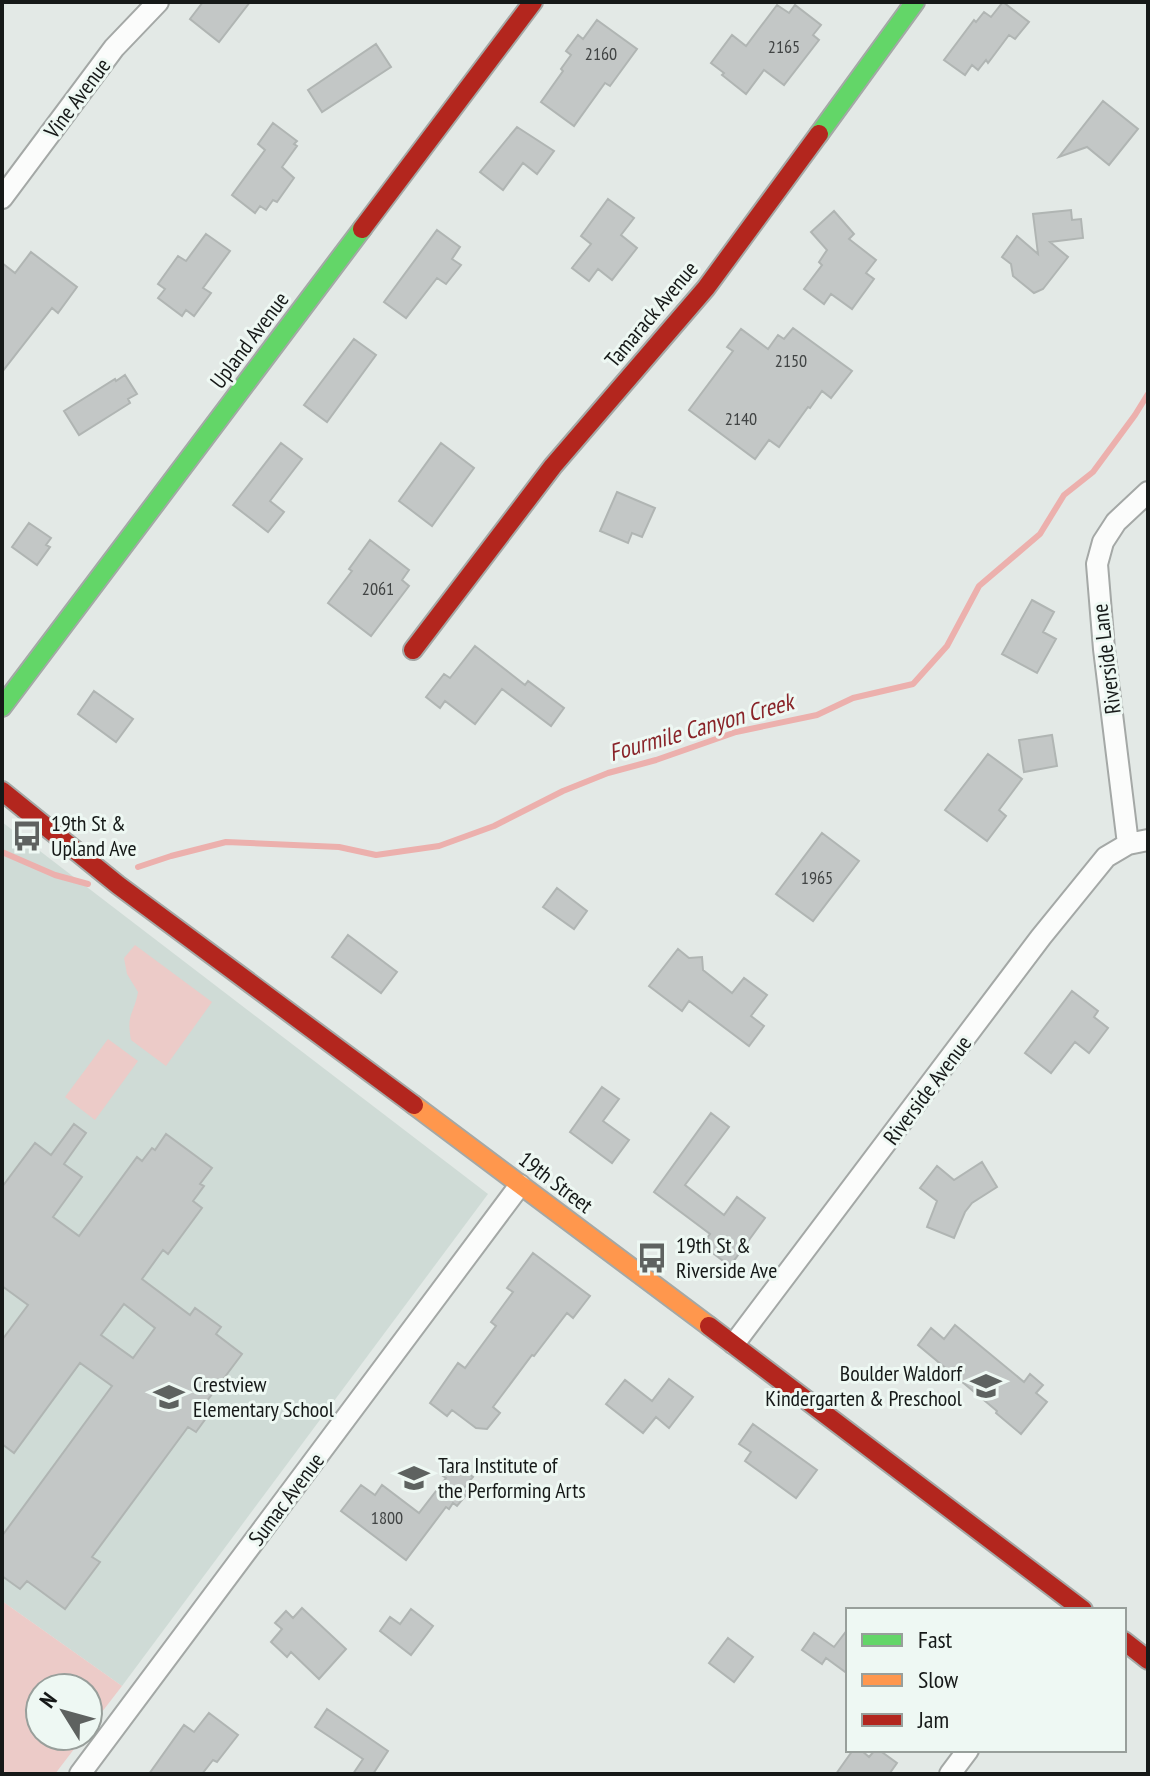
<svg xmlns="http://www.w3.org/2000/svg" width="1150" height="1776" viewBox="0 0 1150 1776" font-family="'PT Sans Narrow',sans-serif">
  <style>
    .built { fill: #cfdbd6 }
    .green { fill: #eccbc8 }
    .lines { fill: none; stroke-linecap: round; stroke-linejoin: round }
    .stream { stroke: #ecb0ad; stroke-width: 6 }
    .building { fill: #c3c7c6; stroke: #b0b5b3; stroke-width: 2; fill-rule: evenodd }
    .street-casing { stroke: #a4a8a6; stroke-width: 24 }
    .fast-casing { stroke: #a4a8a6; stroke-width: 22 }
    .slow-casing { stroke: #a4a8a6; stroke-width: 22 }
    .jam-casing { stroke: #a4a8a6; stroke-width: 22 }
    .street { stroke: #fbfcfb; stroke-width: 20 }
    .fast { stroke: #63d668; stroke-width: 18 }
    .slow { stroke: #ff974d; stroke-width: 18 }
    .jam { stroke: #b3261e; stroke-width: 18 }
    .labels { text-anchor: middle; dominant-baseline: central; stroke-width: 6; stroke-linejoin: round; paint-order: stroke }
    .number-label { font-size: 18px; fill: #414444 }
    .street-label { font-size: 22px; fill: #161918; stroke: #eef8f3 }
    .poi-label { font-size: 22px; fill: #161918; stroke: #eef8f3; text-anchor: start }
    .water-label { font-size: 24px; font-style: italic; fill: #892429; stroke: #eef8f3 }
  </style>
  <rect width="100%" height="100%" fill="#e3e9e6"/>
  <path class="built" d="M2,822L488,1194L122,1686L2,1601Z"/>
  <path class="green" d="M135,945L212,1002L166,1066L131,1040C126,1013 134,1015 138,992L127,974L124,958Z
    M108,1039L138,1061L95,1120L65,1097Z
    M2,1601L122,1686L88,1730V1688H40V1736H84L55,1774H2Z"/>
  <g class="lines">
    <path class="stream" d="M2,852L55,875L88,884
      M138,867L171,856L226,842L339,847L376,855L439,846L494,826L563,791L608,773L656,760L736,732L817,715L853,698L913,684L947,646L979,586L1040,534L1064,495L1093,472L1135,415L1148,394"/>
  </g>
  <path class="building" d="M203,2H250L219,42L190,19Z
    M1003,2L1029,22L1015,39L1009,35L988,63L986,60L978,70L972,65L965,75L944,60L974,20L976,22L984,12L991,17Z
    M777,5L789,13L795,5L821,25L813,35L819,40L784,85L764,70L746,94L722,75L724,73L711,63L732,35L746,46Z
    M597,20L637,49L610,86L605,83L574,126L541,102L563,71L561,69L571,55L566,51L578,35L583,39Z
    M376,44L391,67L322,112L308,90Z
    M1103,101L1138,129L1109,165L1087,147L1059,157Z
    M273,123L297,141L294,144L297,146L282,167L294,178L277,202L273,200L266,210L260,206L255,213L232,195L265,150L258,144Z
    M517,127L554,151L537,174L523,163L503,190L480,172Z
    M608,199L634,218L621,235L637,248L612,280L598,269L589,281L572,268L591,244L581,236Z
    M1071,210L1072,220L1081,219L1083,238L1050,242L1068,257L1043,289L1034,293L1013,276L1011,264L1002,257L1017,236L1038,254L1033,214Z
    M834,211L854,234L849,239L876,260L866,273L874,279L852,309L831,294L824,304L804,289L822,265L819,262L827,250L811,232Z
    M437,230L460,247L452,259L461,265L446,284L437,278L406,318L384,302Z
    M206,234L230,251L203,288L211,293L194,316L186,310L182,316L158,298L165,289L158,284L178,256L186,261Z
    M31,252L77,287L58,313L52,308L2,372V263L15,273Z
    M793,328L852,371L831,398L822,391L810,408L808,407L779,447L769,440L755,459L689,410L733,351L727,347L741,329L768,349L778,335L784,339Z
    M354,339L376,355L327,422L304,405Z
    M125,375L137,394L128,399L130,403L79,435L64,411L115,379L116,381Z
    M281,443L302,459L270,501L284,512L268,532L233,505Z
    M441,443L474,468L432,526L399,501Z
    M617,492L655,508L642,537L632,533L628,543L600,531Z
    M29,523L51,538L46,545L50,547L37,565L12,547Z
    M370,540L409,570L402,580L409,586L371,636L328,603L352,571L349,569Z
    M1032,600L1054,612L1043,632L1056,639L1037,673L1002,654Z
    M475,646L525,685L528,681L564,708L551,726L502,689L475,724L445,701L440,708L426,697L444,674L450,678Z
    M94,691L133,719L116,742L78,714Z
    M1052,735L1057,766L1024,772L1019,740Z
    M988,754L1022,779L999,810L1006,816L987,841L945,810Z
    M822,833L859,861L813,921L776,894Z
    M557,888L587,911L574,929L543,907Z
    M348,935L397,972L381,993L332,957Z
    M678,949L689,958L702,957L703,970L732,993L744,978L767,995L751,1016L764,1026L749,1046L689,1001L682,1011L649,986Z
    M1072,991L1098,1011L1094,1017L1108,1028L1089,1053L1075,1042L1051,1073L1025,1053Z
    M602,1087L619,1099L603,1121L629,1140L612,1163L570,1132Z
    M711,1113L729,1127L685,1185L724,1215L737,1197L765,1218L730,1266L702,1245L710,1234L654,1192Z
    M74,1124L86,1133L64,1164L82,1177L53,1217L79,1236L137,1157L142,1161L152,1148L155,1150L166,1134L212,1168L200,1184L204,1186L193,1201L202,1208L168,1254L163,1250L142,1279L190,1315L195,1308L221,1327L216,1334L242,1354L201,1409L209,1414L196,1432L188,1427L92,1557L100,1562L65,1609L27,1581L20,1589L2,1576V1536L112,1386L80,1363L14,1453L2,1444V1340L28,1305L2,1286V1187L35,1143L51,1155ZM124,1304L155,1328L133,1358L101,1335Z
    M982,1162L997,1187L972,1203L965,1212L954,1238L927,1227L937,1201L920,1188L937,1166L954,1180Z
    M533,1253L590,1296L573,1318L567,1313L534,1356L532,1355L493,1407L500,1413L487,1429L476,1428L452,1410L447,1416L430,1403L458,1363L465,1368L496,1326L491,1322L513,1292L507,1288Z
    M955,1325L1024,1382L1030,1374L1043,1385L1036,1393L1047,1402L1021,1434L996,1413L997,1411L918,1345L931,1328L944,1339Z
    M669,1379L693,1397L669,1428L656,1417L643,1433L606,1404L625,1380L652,1401Z
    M753,1424L817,1470L796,1498L745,1461L751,1452L739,1444Z
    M453,1462L473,1477L463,1489L468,1493L457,1506L453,1503L449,1509L446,1507L406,1560L341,1511L361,1485L375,1495L382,1485L419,1513L446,1478L443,1476Z
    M302,1608L346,1649L319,1679L291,1652L287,1657L271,1642L282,1629L275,1623L286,1611L293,1618Z
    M411,1609L433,1626L411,1655L380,1631L390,1617L400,1624Z
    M848,1629V1674L826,1658L822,1664L802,1650L814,1633L834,1647Z
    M728,1638L753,1657L734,1682L709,1663Z
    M327,1709L388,1751L373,1774H353L363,1759L315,1727Z
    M209,1713L238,1735L217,1762L213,1760L202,1774H149L184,1725L194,1732Z
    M853,1750H861L869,1757L875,1750H879L897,1763L890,1773L891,1774H836Z"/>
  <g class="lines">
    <g class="street-casing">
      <path id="street" d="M2,198L114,48L158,2
        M1128,844L1104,649L1097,564L1103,542L1116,522L1148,492
        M734,1344L1041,937L1106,857L1128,844L1148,840
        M80,1774L520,1185
        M950,1774L968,1750"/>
    </g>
    <g class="fast-casing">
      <path id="fast" d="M819,134L915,2
        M2,707L362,229"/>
    </g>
    <g class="slow-casing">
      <path id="slow" d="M414,1105L709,1326"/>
    </g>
    <g class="jam-casing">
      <path id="jam" d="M362,229L533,2
        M413,650L553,466L706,288L819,134
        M2,791L118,885L414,1105
        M709,1326L1083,1610
        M1124,1641L1148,1660"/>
    </g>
    <use href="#street" class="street"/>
    <use href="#fast" class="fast"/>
    <use href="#slow" class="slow"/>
    <use href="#jam" class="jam"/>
  </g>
  <defs>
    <g id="bus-bare" transform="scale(2.4)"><path d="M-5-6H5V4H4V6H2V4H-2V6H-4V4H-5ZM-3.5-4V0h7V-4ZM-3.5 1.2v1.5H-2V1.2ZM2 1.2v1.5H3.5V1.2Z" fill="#5e6260" stroke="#eef8f3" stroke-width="2.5" paint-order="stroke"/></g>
    <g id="school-bare" transform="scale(2.4)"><path d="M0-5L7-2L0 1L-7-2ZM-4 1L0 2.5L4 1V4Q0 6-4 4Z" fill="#5e6260" stroke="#eef8f3" stroke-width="2.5" paint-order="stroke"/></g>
  </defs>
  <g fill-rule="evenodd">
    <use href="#bus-bare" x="27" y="836"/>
    <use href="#bus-bare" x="652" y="1258"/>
    <use href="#school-bare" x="986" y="1386"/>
    <use href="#school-bare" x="169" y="1397"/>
    <use href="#school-bare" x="414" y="1478"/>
  </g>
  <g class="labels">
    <g class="number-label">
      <text x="784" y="46">2165</text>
      <text x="601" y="53">2160</text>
      <text x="791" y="360">2150</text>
      <text x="741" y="418">2140</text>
      <text x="378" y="588">2061</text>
      <text x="817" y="877">1965</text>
      <text x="387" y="1517">1800</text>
    </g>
    <g class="street-label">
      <text transform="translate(77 98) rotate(-53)">Vine Avenue</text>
      <text transform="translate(651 314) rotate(-50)">Tamarack Avenue</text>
      <text transform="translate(249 340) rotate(-53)">Upland Avenue</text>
      <text transform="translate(1106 659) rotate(-97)">Riverside Lane</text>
      <text transform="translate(927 1090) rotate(-53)">Riverside Avenue</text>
      <text transform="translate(556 1182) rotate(37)">19th Street</text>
      <text transform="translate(286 1499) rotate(-53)">Sumac Avenue</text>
    </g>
    <g class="poi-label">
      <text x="51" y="823">19th St &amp;<tspan x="51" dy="25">Upland Ave</tspan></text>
      <text x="676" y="1245">19th St &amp;<tspan x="676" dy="25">Riverside Ave</tspan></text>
      <text x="962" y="1373" text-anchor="end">Boulder Waldorf<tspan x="962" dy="25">Kindergarten &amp; Preschool</tspan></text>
      <text x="193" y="1384">Crestview<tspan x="193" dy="25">Elementary School</tspan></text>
      <text x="438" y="1465">Tara Institute of<tspan x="438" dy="25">the Performing Arts</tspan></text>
    </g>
    <g class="water-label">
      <text transform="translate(701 727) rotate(-16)">Fourmile Canyon Creek</text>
    </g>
  </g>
  <rect width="1150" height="1776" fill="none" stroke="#161918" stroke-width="8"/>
  <rect x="846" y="1608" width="280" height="144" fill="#eef8f3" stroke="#989f9b" stroke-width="2"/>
  <rect x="862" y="1634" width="40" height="12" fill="#63d668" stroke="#989f9b" stroke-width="2"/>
  <text x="918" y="1648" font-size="24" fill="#161918">Fast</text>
  <rect x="862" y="1674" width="40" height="12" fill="#ff974d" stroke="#989f9b" stroke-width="2"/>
  <text x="918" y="1688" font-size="24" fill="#161918">Slow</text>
  <rect x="862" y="1714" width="40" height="12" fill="#b3261e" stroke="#989f9b" stroke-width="2"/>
  <text x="918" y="1728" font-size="24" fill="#161918">Jam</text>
  <g transform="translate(64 1712) rotate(307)"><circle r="38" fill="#eef8f3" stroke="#989f9b" stroke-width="2"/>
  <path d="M0-6L14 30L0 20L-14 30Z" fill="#5e6260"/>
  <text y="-12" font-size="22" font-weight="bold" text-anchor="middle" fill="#161918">N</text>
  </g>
</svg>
